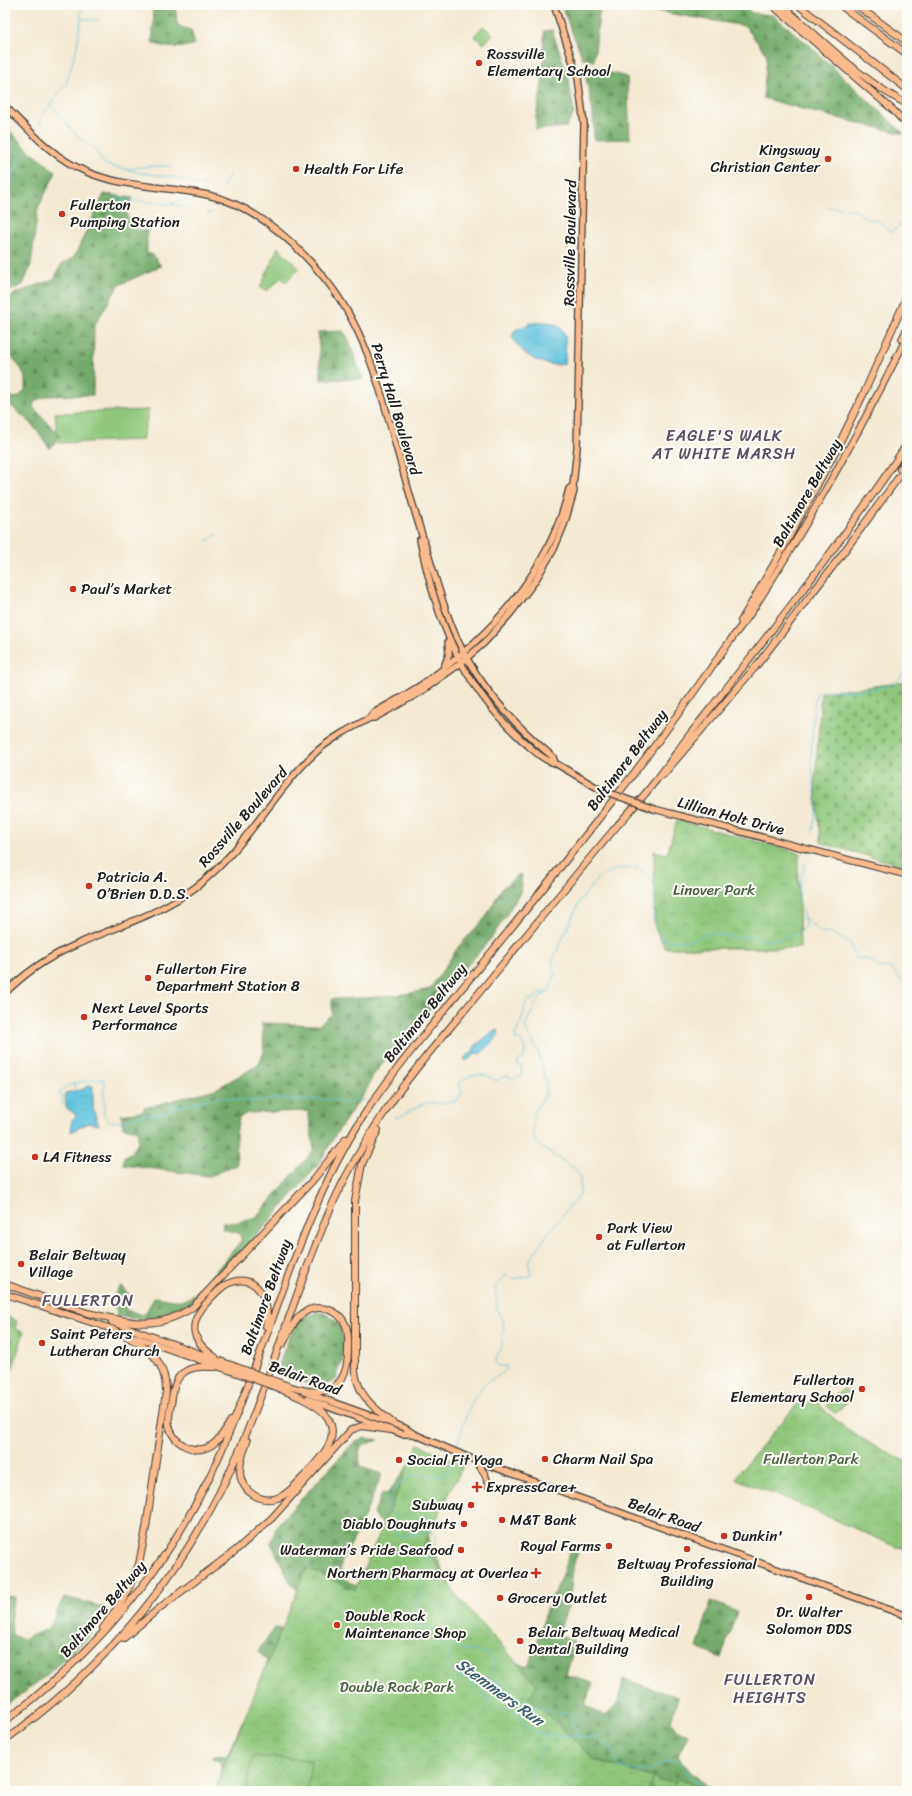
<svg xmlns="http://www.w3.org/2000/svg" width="912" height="1796" viewBox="0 0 912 1796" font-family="Sriracha,sans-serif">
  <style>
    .grass { fill: #8fc77a; stroke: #56724b }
    .forest { fill: url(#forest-firs); stroke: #486443 }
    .cemetery { fill: url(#cemetery-stones); stroke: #56724b }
    .park { fill: url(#park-crowns); stroke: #56724b }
    .garden { fill: url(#garden-dots); stroke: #56724b }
    .water { fill: url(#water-ripples); stroke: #3e6f7c }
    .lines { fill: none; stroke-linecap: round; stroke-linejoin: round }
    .stream { stroke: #5fc2dd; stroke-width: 1 }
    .major-casing { stroke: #3c3b37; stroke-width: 8 }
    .highway-casing { stroke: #3c3b37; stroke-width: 8 }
    .major { stroke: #fbbb8d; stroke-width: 5.5 }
    .highway { stroke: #fbbb8d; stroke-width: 6 }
    .major-bridge-casing { stroke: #3c3b37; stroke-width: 8; stroke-linecap: butt }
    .highway-bridge-casing { stroke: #3c3b37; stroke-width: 8; stroke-linecap: butt }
    .major-bridge { stroke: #fbbb8d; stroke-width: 5.5 }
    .highway-bridge { stroke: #fbbb8d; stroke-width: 6 }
    .poi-dot { fill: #c8321e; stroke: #fdfcf7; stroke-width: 1.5 }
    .labels { text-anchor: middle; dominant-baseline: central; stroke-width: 4; stroke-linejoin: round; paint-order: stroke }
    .poi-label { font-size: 15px; fill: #1c1c1c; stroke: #fdfcf7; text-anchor: start }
    .street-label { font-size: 15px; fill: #1c1c1c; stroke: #fdfcf7 }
    .park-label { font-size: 15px; fill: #4a6042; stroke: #fdfcf7 }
    .neighbourhood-label { font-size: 16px; letter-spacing: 1px; fill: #594c63; stroke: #fdfcf7 }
    .water-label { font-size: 16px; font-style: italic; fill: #375e69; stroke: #fdfcf7 }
  </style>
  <defs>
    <pattern id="forest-firs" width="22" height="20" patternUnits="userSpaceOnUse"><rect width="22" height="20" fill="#73ac6a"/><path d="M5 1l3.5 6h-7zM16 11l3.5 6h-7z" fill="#5e8b56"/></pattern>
    <pattern id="cemetery-stones" width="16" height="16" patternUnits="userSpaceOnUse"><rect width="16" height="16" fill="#8fc77a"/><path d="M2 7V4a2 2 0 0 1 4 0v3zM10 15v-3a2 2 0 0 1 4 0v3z" fill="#7baa69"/></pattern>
    <pattern id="park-crowns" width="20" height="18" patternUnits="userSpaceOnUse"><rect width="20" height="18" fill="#8fc77a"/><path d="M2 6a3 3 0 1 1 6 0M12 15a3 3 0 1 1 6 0" fill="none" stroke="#7baa69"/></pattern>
    <pattern id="garden-dots" width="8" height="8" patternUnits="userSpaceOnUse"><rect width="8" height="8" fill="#8fc77a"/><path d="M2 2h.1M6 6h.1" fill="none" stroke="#7baa69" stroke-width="1.8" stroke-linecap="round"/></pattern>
    <pattern id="water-ripples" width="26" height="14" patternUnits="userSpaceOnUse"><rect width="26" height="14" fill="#5fc2dd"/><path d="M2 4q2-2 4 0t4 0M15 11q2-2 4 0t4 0" fill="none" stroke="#52a6bd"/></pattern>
  </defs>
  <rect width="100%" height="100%" fill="#fdfcf7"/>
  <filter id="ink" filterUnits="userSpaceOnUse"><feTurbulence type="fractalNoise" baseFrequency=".025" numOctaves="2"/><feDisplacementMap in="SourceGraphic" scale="8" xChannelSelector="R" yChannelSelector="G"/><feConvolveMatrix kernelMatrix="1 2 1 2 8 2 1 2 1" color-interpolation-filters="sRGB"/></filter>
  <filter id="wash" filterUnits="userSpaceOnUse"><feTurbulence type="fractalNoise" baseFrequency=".012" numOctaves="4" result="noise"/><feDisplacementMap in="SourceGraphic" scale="16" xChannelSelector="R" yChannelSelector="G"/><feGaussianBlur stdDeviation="0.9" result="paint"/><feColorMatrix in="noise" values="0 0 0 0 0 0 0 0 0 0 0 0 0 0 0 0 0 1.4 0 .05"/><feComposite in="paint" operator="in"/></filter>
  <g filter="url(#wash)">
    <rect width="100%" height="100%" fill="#f4e9d3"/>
    <path class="grass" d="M483,26L493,34L484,44L474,36Z
      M149,410L142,440L58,443L55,413Z
      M844,1388L852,1397L835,1414L826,1405Z"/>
    <path class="forest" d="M152,5H175L177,23L181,27L191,30L195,44C181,49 165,49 152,42L154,20Z
      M561,5H600L594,61L583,59Z
      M618,5H741L752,13L773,15L812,48L904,134L813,112L763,98L767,55L745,26Z
      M552,30L569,80L574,114L566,127L536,130V117L543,79L544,31Z
      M593,68L627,77L630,139L594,140L593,112L585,73Z
      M5,126L30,151L56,172L38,208L31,265L23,285L5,293Z
      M104,194L133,198L125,208L131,229L147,231V254H152L161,266L119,285L94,326L93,395L48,396L35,401L33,407L60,436L50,449L31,423L5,401V394L14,398L19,397L25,390V378L22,370L5,348V300L16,293L54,279L61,265L74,257Z
      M343,331L348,338L363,379L321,380L318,332Z
      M518,875H522L520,893L493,936L374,1074L367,1089L336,1134L319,1164L261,1231L188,1306L172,1314L142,1320L117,1316L115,1303L112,1299L119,1287L121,1286L129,1295L125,1307L126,1310L144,1315L155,1297C165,1298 179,1303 188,1298C202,1291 229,1254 241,1241V1237L238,1233L222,1229L223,1222L238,1223L244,1220L256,1217L314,1150L308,1111L248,1113L239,1117L236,1135L237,1166C227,1166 219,1174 209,1176L124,1165V1156L130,1155L138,1143V1130L123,1127L121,1115L144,1111V1108L216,1089L258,1065L264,1052L262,1023L319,1025L332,1014V999C365,998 398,997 430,989L459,946L486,917L501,889Z
      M318,1312C347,1318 344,1341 342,1364H340L336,1376L338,1377C321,1393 301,1382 281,1375L277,1372C283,1354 288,1331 304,1318C307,1315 314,1314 318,1312Z
      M365,1438L379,1440L362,1445L359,1452L360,1467L382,1474L359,1529L341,1563L340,1577L358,1587L381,1546L382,1523L373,1515L382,1493L387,1494L419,1451L381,1600L301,1594L290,1582L271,1543L277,1525L355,1441Z
      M428,1534L430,1543L456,1597L510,1658L528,1667L551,1597L555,1593L571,1549L578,1553L574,1562L569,1604L558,1634L574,1641L573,1652L566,1675L593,1683L585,1705L597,1712L606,1716L619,1701L623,1679L678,1697L671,1721L678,1731L688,1735L678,1756L690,1771L712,1791H325L264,1677L267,1661L258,1651L275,1628L343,1636Z
      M5,1596L15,1597L11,1612L12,1635L23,1639L49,1628L64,1597L104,1607L108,1610L90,1636L43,1678L5,1706Z
      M711,1601L737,1612L721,1658L697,1648Z
      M249,1714L219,1782L221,1769L220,1762L211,1757L213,1755L227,1756L242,1722Z"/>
    <path class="cemetery" d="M907,679V867L821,843L815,783L821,693L905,682Z
      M6,1316L17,1321L15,1329L24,1332L12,1370L5,1367Z
      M653,1778L675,1784L678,1779L698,1786L704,1791H648Z"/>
    <path class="park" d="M278,247L299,268L286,282L281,278L267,291L260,288Z
      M677,820L800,853L798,867L800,948H665L655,928L654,851L667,854Z
      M817,1402C841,1429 874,1447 907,1462V1549L897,1547L785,1498L736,1479L738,1474L798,1403Z
      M418,1444L464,1464L424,1544L457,1596L537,1685L529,1697L595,1760L653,1778L648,1791H214L307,1568L355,1590Z"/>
    <path class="garden" d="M252,1756L311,1760L308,1791H246Z"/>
    <path class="water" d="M546,322C571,325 565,344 565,364C544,368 521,356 512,336L515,330L532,323Z
      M496,1029L499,1031C498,1040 487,1048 480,1054L476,1053L473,1056L466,1061L464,1058L473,1051L475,1046Z
      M90,1085L93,1086V1109L99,1125L88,1123L71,1132L72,1120L76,1116L73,1112L66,1108L65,1093L81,1090Z"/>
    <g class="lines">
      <path class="stream" d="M83,19L98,20
        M51,105L80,139L95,149L101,160L107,165L141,173L172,177L206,187
        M40,124L41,118L66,84L77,46L81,19V5
        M128,169L151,166H171
        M5,185L7,181L12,180V173L17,168L19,160L17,152L20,147
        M223,187L230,174
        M116,195L118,199L123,200L160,203
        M161,203L166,204
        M166,204L189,208
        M171,204L187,198
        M828,207L854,209L868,220H878L890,232L899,227L907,216
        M207,213H212
        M207,541L218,534
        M813,831L817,807L811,761L814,704L817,693L824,690C845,690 873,693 893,684C900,680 904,673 907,667
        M803,917L821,932L834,934L851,944L853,954L857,958L867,959L873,962L878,967H890L901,980L907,983
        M74,1085L75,1092
        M62,1105L63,1096L59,1094C65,1081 90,1081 103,1079L106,1085L103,1088C106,1094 102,1099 105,1105L103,1114L109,1121C114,1121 118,1122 122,1122C127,1121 130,1119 134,1117C146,1113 164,1117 174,1107L189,1105L208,1099L221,1097L256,1102L266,1101L274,1098L304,1101L314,1099L324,1100H340L343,1103L365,1100
        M395,1117L398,1118L422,1104L432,1102L440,1104L458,1100L462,1092L459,1083L471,1075H486L497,1081L501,1077L507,1076L513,1079L521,1076L522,1071L521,1066L518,1065V1061L521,1059L523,1060L526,1050L521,1041L515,1039V1035L521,1022L527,1000H533C536,995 540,992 546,993
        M457,1446C463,1426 469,1401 483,1386C489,1379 501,1377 507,1368L506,1366H500L497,1365L496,1360L502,1344L504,1326L497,1308L495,1287L505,1275L513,1279L530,1276L531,1273L528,1262L551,1229L580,1194V1177L575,1168L548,1152L536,1143L533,1137L534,1111L546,1094V1082L538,1051L526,1030V1023L540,997L549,991L555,975L552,962L580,901L597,879L609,872L617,869L636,868L645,872L650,877L654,883L655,899L653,918L656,929L663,939L671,941H687L711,933L737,938L753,936L764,941L787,937L799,933L805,926C804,916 799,903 799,892C799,883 803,872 805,863
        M453,1458L450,1466L444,1475C421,1479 416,1466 396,1488C392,1493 388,1497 386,1504C393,1520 405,1512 395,1532L399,1537L432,1531L436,1540C426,1568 413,1597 419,1626C426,1630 434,1628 442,1630C453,1654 464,1648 485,1653C489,1654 492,1658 495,1661L489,1674L492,1681L501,1683L513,1695L536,1707L571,1715L573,1725L578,1736
        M444,1636L443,1645L450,1653L447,1667C453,1675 457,1679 466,1678L490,1701L501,1709L509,1708L520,1716L524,1726L537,1733L550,1735
        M493,1791L496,1789L514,1787L519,1791
        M522,1791L529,1789
        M531,1791C527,1771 540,1750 551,1735L597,1738L612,1748L619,1768L647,1771L668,1761L674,1760L678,1761L690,1777L710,1791"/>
    </g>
  </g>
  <g filter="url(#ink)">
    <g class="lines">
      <g class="major-casing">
        <path id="major" d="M5,106C30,131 54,159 87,172C125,188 168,186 208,195C256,206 296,243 326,280C362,325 378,379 393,435C404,475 415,514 428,554C439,589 448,624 466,657C488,696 518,728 553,757L555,763
          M420,540C436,619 461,685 523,741C532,749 544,761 555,763L601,790
          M444,667L449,654L448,642
          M370,718H374L419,693L461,663L484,643L510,614L535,581L554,549L564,525L574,491L573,486L577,448L584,124L578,78L554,5
          M654,809L907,875
          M5,993C24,974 47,958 71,947C116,926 155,917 196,887C245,850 272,793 316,752C332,738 351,728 370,718L372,714C389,704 408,694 424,683C491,636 550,571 569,489L573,486
          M304,1392L405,1428L414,1434L477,1461L907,1616
          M307,1399L402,1434H414
          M477,1461C481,1471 488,1474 487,1485"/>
      </g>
      <g class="highway-casing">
        <path id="highway" d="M772,5L893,110L907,125
          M781,5C822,39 859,79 907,104
          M798,5L907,89
          M840,5L907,54
          M856,5L907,42
          M902,339L907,329
          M900,469L907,459
          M741,621L782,550L833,456L864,393L907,296
          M663,775L757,665L840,557L907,466
          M378,1130L362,1164L355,1201V1372C359,1397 374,1408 393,1423
          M5,1284L90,1314
          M5,1294L115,1330
          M88,1313C127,1322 156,1332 193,1307L313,1180L346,1139
          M112,1322L242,1369
          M135,1337L240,1374
          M215,1357C190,1340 187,1323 209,1300C214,1295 220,1288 227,1284C257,1270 271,1301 266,1326
          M215,1367C204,1367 193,1365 183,1373C175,1379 174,1388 172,1398C171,1406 168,1416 169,1425C173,1444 195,1456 212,1445C220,1440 225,1430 231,1421
          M275,1381C311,1396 348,1402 348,1350C348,1343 349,1334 346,1326C339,1308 315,1302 301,1315C292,1323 288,1334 283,1344
          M247,1441C244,1450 240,1461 240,1471C240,1492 263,1506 282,1496C293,1490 326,1454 330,1442C333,1434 332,1425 328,1418C320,1404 288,1392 273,1386
          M103,1628L125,1597L139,1564L146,1528L166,1392C166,1355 142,1344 113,1330
          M124,1638L162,1606L235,1551L272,1518L351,1430L362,1426L391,1430
          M5,1721C90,1657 161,1576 208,1480C228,1440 243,1397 259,1356C289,1274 315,1192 362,1118C389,1076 422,1038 454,998C505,935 557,873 606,809C650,754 690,698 730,641C737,631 744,623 750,614C808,525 860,431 907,337
          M5,1740C109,1665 188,1569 239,1451C274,1370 297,1284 333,1203C347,1172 365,1142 384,1113C409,1075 439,1041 468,1006C516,948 563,890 611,833C625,816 640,801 653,784C667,768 678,749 691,733C766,638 841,544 907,444"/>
      </g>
      <use href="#major" class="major"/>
      <use href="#highway" class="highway"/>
      <g class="major-bridge-casing">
        <path id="major-bridge" d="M601,790L654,809"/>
      </g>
      <g class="highway-bridge-casing">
        <path id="highway-bridge" d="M242,1369L275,1381
          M240,1374L273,1386"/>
      </g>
      <use href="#major-bridge" class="major-bridge"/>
      <use href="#highway-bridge" class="highway-bridge"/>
    </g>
  </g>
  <g class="poi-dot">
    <circle cx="479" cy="63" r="4"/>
    <circle cx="828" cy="159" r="4"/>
    <circle cx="296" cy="169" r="4"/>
    <circle cx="62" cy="214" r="4"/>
    <circle cx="73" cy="589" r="4"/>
    <circle cx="89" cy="886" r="4"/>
    <circle cx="148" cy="978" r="4"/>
    <circle cx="84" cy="1017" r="4"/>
    <circle cx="35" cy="1157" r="4"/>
    <circle cx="599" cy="1237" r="4"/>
    <circle cx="21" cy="1264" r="4"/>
    <circle cx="42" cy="1343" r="4"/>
    <circle cx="862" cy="1389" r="4"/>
    <circle cx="545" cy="1459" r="4"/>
    <circle cx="399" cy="1460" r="4"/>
    <path d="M475 1481h4v4h4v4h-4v4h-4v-4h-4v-4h4z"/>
    <circle cx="471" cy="1505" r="4"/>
    <circle cx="502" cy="1520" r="4"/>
    <circle cx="464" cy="1524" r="4"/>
    <circle cx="724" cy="1536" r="4"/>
    <circle cx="609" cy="1546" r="4"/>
    <circle cx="687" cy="1549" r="4"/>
    <circle cx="461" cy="1550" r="4"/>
    <path d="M534 1567h4v4h4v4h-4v4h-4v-4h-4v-4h4z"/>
    <circle cx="809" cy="1597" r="4"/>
    <circle cx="500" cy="1598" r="4"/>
    <circle cx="337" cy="1625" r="4"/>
    <circle cx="520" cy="1641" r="4"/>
  </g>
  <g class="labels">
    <g class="poi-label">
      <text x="487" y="54">Rossville<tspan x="487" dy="17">Elementary School</tspan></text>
      <text x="820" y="150" text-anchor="end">Kingsway<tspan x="820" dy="17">Christian Center</tspan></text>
      <text x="304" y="169">Health For Life</text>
      <text x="70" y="205">Fullerton<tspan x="70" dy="17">Pumping Station</tspan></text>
      <text x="81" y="589">Paul’s Market</text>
      <text x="97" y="877">Patricia A.<tspan x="97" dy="17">O’Brien D.D.S.</tspan></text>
      <text x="156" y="969">Fullerton Fire<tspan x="156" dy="17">Department Station 8</tspan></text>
      <text x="92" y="1008">Next Level Sports<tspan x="92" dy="17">Performance</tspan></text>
      <text x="43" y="1157">LA Fitness</text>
      <text x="607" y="1228">Park View<tspan x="607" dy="17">at Fullerton</tspan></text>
      <text x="29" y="1255">Belair Beltway<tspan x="29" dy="17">Village</tspan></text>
      <text x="50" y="1334">Saint Peters<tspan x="50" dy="17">Lutheran Church</tspan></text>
      <text x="854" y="1380" text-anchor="end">Fullerton<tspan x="854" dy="17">Elementary School</tspan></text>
      <text x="553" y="1459">Charm Nail Spa</text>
      <text x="407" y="1460">Social Fit Yoga</text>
      <text x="486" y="1487">ExpressCare+</text>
      <text x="463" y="1505" text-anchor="end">Subway</text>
      <text x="510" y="1520">M&amp;T Bank</text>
      <text x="456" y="1524" text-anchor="end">Diablo Doughnuts</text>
      <text x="732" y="1536">Dunkin'</text>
      <text x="601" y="1546" text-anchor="end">Royal Farms</text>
      <text x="453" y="1550" text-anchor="end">Waterman’s Pride Seafood</text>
      <text x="687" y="1564" text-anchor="middle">Beltway Professional<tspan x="687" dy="17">Building</tspan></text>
      <text x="528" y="1573" text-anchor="end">Northern Pharmacy at Overlea</text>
      <text x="508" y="1598">Grocery Outlet</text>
      <text x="809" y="1612" text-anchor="middle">Dr. Walter<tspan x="809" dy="17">Solomon DDS</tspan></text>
      <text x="345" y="1616">Double Rock<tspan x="345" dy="17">Maintenance Shop</tspan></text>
      <text x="528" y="1632">Belair Beltway Medical<tspan x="528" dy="17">Dental Building</tspan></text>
    </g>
    <g class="street-label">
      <text transform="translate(570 243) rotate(-89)">Rossville Boulevard</text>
      <text transform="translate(396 409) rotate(73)">Perry Hall Boulevard</text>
      <text transform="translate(807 493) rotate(-60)">Baltimore Beltway</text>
      <text transform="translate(627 760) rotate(-53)">Baltimore Beltway</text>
      <text transform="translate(731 816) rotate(15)">Lillian Holt Drive</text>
      <text transform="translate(243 817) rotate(-49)">Rossville Boulevard</text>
      <text transform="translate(425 1013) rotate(-51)">Baltimore Beltway</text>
      <text transform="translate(266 1297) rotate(-70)">Baltimore Beltway</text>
      <text transform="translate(305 1378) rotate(20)">Belair Road</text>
      <text transform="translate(664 1515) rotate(20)">Belair Road</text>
      <text transform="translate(103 1609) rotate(-49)">Baltimore Beltway</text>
    </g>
    <g class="park-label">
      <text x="714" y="890">Linover Park</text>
      <text x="811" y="1459">Fullerton Park</text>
      <text x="397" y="1687">Double Rock Park</text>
    </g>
    <g class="neighbourhood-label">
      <text x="724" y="435">EAGLE'S WALK<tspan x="724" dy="18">AT WHITE MARSH</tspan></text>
      <text x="88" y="1300">FULLERTON</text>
      <text x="770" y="1679">FULLERTON<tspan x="770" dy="18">HEIGHTS</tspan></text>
    </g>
    <g class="water-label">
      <text transform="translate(500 1692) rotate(36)">Stemmers Run</text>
    </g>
  </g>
  <rect width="912" height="1796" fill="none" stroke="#fdfcf7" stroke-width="20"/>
</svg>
